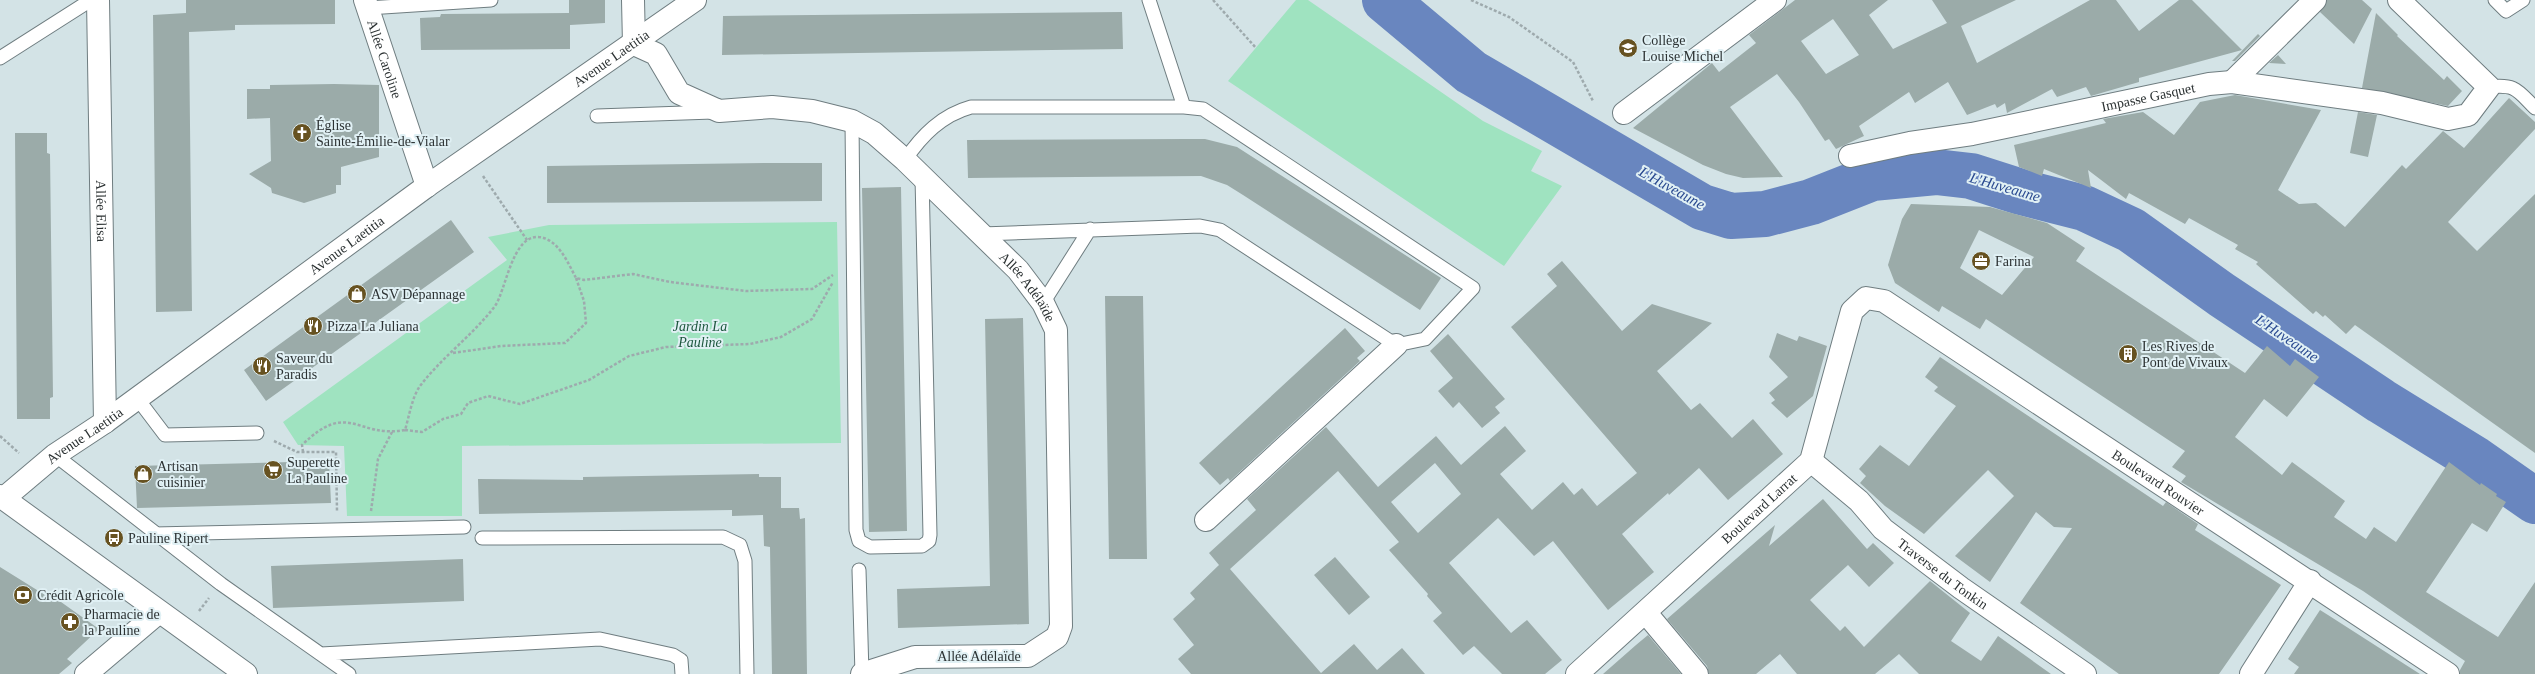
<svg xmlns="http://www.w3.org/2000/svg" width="2535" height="674" viewBox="0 0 2535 674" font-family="Georgia,serif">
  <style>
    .green { fill: #9fe3c0 }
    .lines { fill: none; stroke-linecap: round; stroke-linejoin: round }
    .river { stroke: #6986bf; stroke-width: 46 }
    .building { fill: #9baba9; fill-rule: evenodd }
    .lane-casing { stroke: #6f7d80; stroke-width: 15 }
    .street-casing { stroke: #6f7d80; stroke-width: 24 }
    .secondary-casing { stroke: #6f7d80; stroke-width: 24 }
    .path { stroke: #9eaaad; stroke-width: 2.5; stroke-dasharray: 3 2; stroke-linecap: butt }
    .lane { stroke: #fff; stroke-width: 13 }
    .street { stroke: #fff; stroke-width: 22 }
    .secondary { stroke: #fff; stroke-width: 22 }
    .labels { text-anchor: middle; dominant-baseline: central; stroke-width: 4; stroke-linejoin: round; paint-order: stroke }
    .poi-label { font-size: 14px; fill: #2c3233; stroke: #e0f0f4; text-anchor: start }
    .street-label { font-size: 14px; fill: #2c3233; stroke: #e0f0f4 }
    .park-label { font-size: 14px; font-style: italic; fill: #1d573e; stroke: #e0f0f4 }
    .water-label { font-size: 15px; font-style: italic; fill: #294990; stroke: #e0f0f4 }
  </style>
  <rect width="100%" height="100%" fill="#d3e3e6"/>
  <path class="green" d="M1296,0H1308L1483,121L1542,151L1531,171L1562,186L1504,266L1228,81Z
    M837,222L841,443L462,446V516H347L344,446L298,445L283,422L507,260L488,237L549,225Z"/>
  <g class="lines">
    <path class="river" d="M1385,0L1471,72L1702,207L1731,216L1765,214L1811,202L1872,178L1936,172L1971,176L2021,192L2084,208L2131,230L2222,295L2381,401L2475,459L2535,501"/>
  </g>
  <path class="building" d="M186,0H335V24L235,25V30L189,32L192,311L156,312L153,15L186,13Z
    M569,0H605V23L570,25V49L421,50L420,18L440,17L441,14L569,13Z
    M1795,0H1888L1869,15L1893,49L1947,23L1932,0H2016L1961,26L1977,63L2090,0H2116L2139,31L2179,0H2192L2242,50L2139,78V82L2091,96L2086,87L2057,97L2052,89L2007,113L2005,103L1997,108L1995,104L1967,115L1948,82L1915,103L1909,92L1859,126L1864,136L1836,149L1829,139L1825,141L1799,102L1777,74L1730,107L1783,177L1743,178L1726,174L1703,165L1633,128L1712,63L1719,72L1756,43L1749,35ZM1833,19L1859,55L1826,74L1801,41Z
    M2327,0H2362L2372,9L2354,44L2320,12Z
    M1122,12L1123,49L722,55L723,16Z
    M2376,13L2398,35L2397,36L2444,80L2447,76L2462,91L2448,106L2362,88Z
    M2258,34L2260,36L2235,61H2232Z
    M2278,55L2286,64L2269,63Z
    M334,84L379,85V157L341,167V185H336V193L304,203L272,193L271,188L249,174L271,161L270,118L247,119V89H270V85Z
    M2235,95L2321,110L2278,190L2299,204L2316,203L2345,227L2402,165L2406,169L2443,131L2464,148L2509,98L2535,122V129L2448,222L2477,251L2535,194V453L2355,325L2346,334L2325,315L2323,317L2316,311L2313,314L2256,264L2258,262L2235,249L2238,245L2189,218L2185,224L2129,193L2126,199L2088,170L2091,188L2044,169L2042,176L2019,167L2014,145L2106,123L2103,119L2143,112L2174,135L2200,102Z
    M2358,112L2377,115L2368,157L2350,153Z
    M15,133H47V153L50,154L53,397L50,398V419H17Z
    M1187,139H1205L1237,147L1441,278L1420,310L1243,195L1227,185L1201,176L968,178L967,140Z
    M771,163H822V201L547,203V166Z
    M901,187L907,531L869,532L862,188Z
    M1911,204L1990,207L2047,223L2085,248L2076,261L2245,373L2267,346L2290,366L2295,359L2319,377L2287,417L2264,399L2235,437L2282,475L2292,462L2345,501L2334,517L2366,539L2374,527L2396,542L2449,462L2480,485L2481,483L2497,494L2496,496L2506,502L2487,532L2472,523L2426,592L2498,637L2535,582V674H2460V670L2465,661L2363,591L2181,482L2186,476L2172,467L2185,451L1986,319L1980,329L1942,306L1939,312L1895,283L1888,265L1902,219ZM1979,230L2034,257L2002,295L1960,268Z
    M451,220L474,252L266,401L244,370Z
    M1562,261L1622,331L1652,304L1712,323L1657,371L1691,410L1700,403L1732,438L1753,419L1783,454L1728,500L1699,468L1669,495L1668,493L1622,534L1654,572L1608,610L1553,541L1534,556L1498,518L1449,563L1511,633L1527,620L1562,660L1545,674H1502L1474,646L1463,655L1433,621L1442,613L1427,596L1428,594L1389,550L1399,542L1338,471L1230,569L1321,673L1354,644L1377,670L1402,648L1425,674H1191L1178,659L1194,645L1173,619L1195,599L1190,593L1219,565L1209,553L1256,510L1247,499L1326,427L1378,487L1436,436L1461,465L1505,426L1526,451L1500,474L1532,510L1563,482L1574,495L1582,488L1597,506L1637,473L1511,327L1557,286L1547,274ZM1435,463L1461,494L1418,533L1391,502Z
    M1105,296H1143L1147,559H1109Z
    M1023,318L1029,624L898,628L897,589L990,586L985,319Z
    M1345,328L1365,351L1357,358L1360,361L1230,481L1228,478L1220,485L1199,463Z
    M1777,333L1797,341L1799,336L1827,346L1813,396L1787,418L1771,403L1775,400L1769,393L1788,377L1769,357Z
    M1448,334L1505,399L1495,407L1500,413L1482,428L1459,402L1453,408L1438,391L1453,378L1430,351Z
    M1940,357L2163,506L2166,502L2198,524L2195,530L2281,585L2219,674H2119L2020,603L2072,528L2054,527L2036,512L1990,582L1955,556L2014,496L1988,470L1924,534L1885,506L1860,483L1866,476L1859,469L1880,445L1909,466L1956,406L1934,391L1938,387L1925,377Z
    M329,461L331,503L137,508L135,466Z
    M759,474V477H781V508H799L800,519L805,518L807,674H772L770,547L764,546L763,515L732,516V510L479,514L478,479L583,480V477Z
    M1823,499L1867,549L1873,543L1894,563L1869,587L1848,565L1810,600L1840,631L1845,626L1864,647L1930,581L1970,613L1951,641L1981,661L1998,636L2051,674H1919L1899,654L1875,674H1797L1780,654L1756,674H1709L1707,666L1667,619L1775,525L1769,546Z
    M1335,557L1370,597L1349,615L1314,575Z
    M463,559L464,601L273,608L271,566Z
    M0,567L45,595L61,602L99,629L67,659L72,663L59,674H0Z
    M2320,610L2328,615L2420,674H2294L2299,667L2288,659Z
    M1648,635L1681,674H1603L1636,645Z"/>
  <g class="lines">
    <g class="lane-casing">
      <path id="lane" d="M1149,0L1184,107
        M2495,0L2506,11L2523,0
        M368,8L491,0
        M0,58L91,0
        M2489,87C2516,84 2517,90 2535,108
        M597,116L713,112
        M852,121L856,530L859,541L870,547L922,546L929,541L930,535L922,177
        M905,160C922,135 942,115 971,107H1184L1203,109L1473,288L1425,339L1396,345L1220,230L1200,226L982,234
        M1043,303L1090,229
        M137,398L165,435L257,433
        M55,455L221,584L349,674
        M154,534L464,527
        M482,538L723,537L740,545L745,561L747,674
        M859,570L862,674
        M321,654L600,639L673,655L681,660L682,674"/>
    </g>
    <g class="street-casing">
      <g id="street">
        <path id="s1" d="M98,0L105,422"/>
        <path id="s2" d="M365,0L427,186"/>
        <path id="s3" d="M633,0L634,44L656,54L679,93L719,111L772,107L812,111L852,121L874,133L905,160L1018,270L1043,303L1056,330L1061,626L1057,637L1028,656L915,657L862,674"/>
        <path d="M2232,82L2315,0"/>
        <path d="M1624,113L1775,0"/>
        <path id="s4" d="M1850,156L1910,143L1972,134L2209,84L2232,82L2382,103L2448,119L2468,115L2489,87L2399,0"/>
        <path id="s5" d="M1811,461L1859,501L1883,529L1961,588L2085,674"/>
        <path id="s6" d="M4,498L55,455L105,422L427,186L695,0"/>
        <path d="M1206,520L1396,345"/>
        <path d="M1646,613L1697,674"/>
        <path d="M86,674L159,612"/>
        <path id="s7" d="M1577,674L1811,461L1852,311L1866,298L1884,301L2448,674"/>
        <path d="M2251,674L2310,581"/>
      </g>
    </g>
    <g class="secondary-casing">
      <path id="secondary" d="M0,496L246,674"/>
    </g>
    <path class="path" d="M1213,0L1256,48
      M1471,0L1509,17L1573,62L1593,101
      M483,176L527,240
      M453,353L501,346L565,343L586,323L584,301L576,278
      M405,430L422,432L443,419L461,414L468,403L488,396L520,404L589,380L629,356L666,347L750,344L781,337L812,319L833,282
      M0,436L19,453
      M274,441L297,452H336L337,511
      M303,452L302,445C349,399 357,439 405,430C409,417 412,397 420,386C442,357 473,335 495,306C506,290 512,236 538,237C558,238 568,263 576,278L584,280L633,274L670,282L746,291L812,289L833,275
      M371,511L378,459L392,432
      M199,611L209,598"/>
    <use href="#lane" class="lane"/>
    <use href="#street" class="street"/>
    <use href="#secondary" class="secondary"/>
  </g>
  <defs>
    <g id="school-disc" transform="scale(1)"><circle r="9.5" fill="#675221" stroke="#e0f0f4"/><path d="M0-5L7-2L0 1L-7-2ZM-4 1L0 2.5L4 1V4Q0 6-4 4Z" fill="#fff"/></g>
    <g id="church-disc" transform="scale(1)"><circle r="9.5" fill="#675221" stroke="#e0f0f4"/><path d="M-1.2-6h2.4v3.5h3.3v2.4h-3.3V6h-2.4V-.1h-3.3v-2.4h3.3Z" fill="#fff"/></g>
    <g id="office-disc" transform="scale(1)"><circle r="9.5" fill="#675221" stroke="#e0f0f4"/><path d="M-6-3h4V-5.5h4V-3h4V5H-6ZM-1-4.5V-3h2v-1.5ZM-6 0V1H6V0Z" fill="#fff"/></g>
    <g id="shop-disc" transform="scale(1)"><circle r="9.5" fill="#675221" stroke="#e0f0f4"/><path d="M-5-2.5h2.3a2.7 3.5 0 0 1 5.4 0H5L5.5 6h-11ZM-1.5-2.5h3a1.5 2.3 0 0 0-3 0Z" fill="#fff"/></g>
    <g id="restaurant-disc" transform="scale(1)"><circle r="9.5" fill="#675221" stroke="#e0f0f4"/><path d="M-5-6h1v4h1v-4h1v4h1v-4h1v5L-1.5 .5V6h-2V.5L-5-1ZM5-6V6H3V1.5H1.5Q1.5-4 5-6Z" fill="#fff"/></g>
    <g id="building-disc" transform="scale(1)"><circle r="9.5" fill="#675221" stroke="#e0f0f4"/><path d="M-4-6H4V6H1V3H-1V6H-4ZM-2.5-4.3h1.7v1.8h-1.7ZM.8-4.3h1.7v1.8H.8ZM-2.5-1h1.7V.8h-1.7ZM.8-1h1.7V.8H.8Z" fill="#fff"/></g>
    <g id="supermarket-disc" transform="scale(1)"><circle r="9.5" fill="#675221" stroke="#e0f0f4"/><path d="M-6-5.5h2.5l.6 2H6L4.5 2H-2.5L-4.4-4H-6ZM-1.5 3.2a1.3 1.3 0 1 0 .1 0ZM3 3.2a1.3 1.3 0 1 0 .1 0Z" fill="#fff"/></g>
    <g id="bus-disc" transform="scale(1)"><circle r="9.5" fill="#675221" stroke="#e0f0f4"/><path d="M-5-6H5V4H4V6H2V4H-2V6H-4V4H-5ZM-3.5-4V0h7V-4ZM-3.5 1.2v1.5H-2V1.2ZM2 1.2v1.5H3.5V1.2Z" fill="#fff"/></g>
    <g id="bank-disc" transform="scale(1)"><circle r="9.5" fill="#675221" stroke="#e0f0f4"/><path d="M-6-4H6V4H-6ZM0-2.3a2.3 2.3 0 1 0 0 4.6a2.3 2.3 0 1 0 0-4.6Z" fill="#fff"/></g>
    <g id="pharmacy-disc" transform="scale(1)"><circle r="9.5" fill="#675221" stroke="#e0f0f4"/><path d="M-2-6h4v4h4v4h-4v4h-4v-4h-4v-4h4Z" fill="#fff"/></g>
  </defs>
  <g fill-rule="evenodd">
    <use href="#school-disc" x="1628" y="48"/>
    <use href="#church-disc" x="302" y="133"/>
    <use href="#office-disc" x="1981" y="261"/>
    <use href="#shop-disc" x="357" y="294"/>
    <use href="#restaurant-disc" x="313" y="326"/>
    <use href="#building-disc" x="2128" y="354"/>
    <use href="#restaurant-disc" x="262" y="366"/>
    <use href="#supermarket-disc" x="273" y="470"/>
    <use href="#shop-disc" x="143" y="474"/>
    <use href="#bus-disc" x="114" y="538"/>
    <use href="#bank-disc" x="23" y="595"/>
    <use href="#pharmacy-disc" x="70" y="622"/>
  </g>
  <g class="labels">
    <g class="poi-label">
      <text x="1642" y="40">Collège<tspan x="1642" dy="16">Louise Michel</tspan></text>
      <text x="316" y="125">Église<tspan x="316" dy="16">Sainte-Émilie-de-Vialar</tspan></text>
      <text x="1995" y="261">Farina</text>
      <text x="371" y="294">ASV Dépannage</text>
      <text x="327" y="326">Pizza La Juliana</text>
      <text x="2142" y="346">Les Rives de<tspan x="2142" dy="16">Pont de Vivaux</tspan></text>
      <text x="276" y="358">Saveur du<tspan x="276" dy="16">Paradis</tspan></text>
      <text x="287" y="462">Superette<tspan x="287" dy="16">La Pauline</tspan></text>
      <text x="157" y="466">Artisan<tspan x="157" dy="16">cuisinier</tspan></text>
      <text x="128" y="538">Pauline Ripert</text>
      <text x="37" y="595">Crédit Agricole</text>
      <text x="84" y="614">Pharmacie de<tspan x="84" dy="16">la Pauline</tspan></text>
    </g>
    <g class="street-label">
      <text stroke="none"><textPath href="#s2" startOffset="62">Allée Caroline</textPath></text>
      <text stroke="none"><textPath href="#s6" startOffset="750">Avenue Laetitia</textPath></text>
      <text stroke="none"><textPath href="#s4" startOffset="304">Impasse Gasquet</textPath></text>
      <text stroke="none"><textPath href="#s1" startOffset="211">Allée Elisa</textPath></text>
      <text stroke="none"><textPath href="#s6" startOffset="426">Avenue Laetitia</textPath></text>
      <text stroke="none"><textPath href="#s3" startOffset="535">Allée Adélaïde</textPath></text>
      <text stroke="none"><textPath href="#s6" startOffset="102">Avenue Laetitia</textPath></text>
      <text stroke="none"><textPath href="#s7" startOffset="838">Boulevard Rouvier</textPath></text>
      <text stroke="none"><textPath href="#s7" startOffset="246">Boulevard Larrat</textPath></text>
      <text stroke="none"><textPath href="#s5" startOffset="174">Traverse du Tonkin</textPath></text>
      <text x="979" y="656">Allée Adélaïde</text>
    </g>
    <g class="park-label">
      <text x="700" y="326">Jardin La<tspan x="700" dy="16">Pauline</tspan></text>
    </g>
    <g class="water-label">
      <text transform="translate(2005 187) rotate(16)">L'Huveaune</text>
      <text transform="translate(1672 188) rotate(29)">L'Huveaune</text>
      <text transform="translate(2287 338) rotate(34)">L'Huveaune</text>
    </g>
  </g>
</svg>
